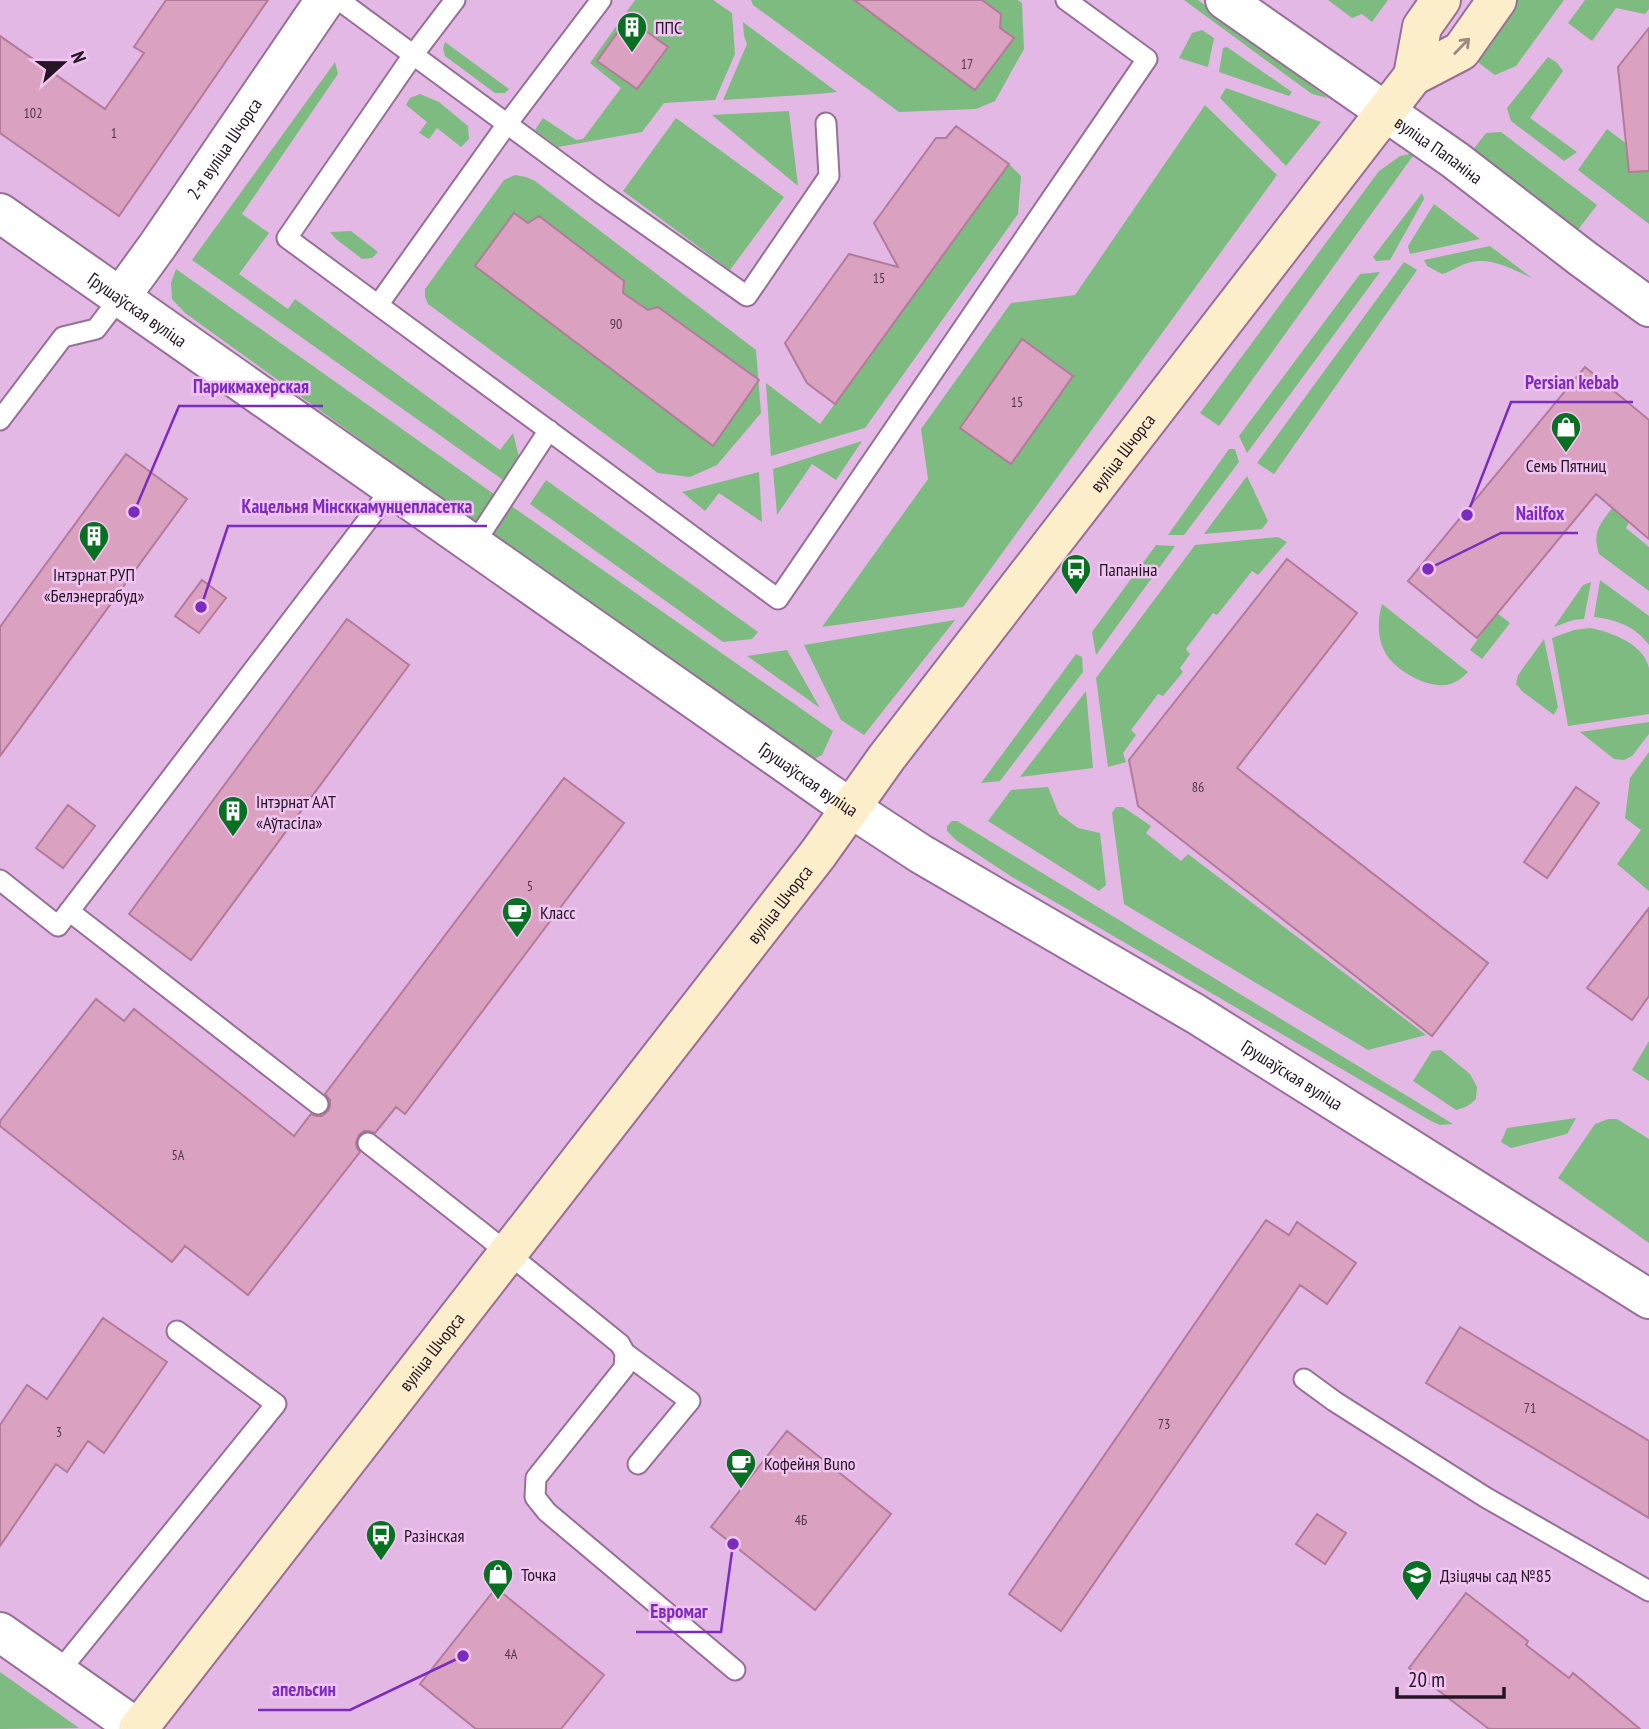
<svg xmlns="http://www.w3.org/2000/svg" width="1649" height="1729" viewBox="0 0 1649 1729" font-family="'PT Sans Narrow',sans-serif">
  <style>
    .green { fill: #7dbb80 }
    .building { fill: #daa2c0; stroke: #b17b99; stroke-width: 2 }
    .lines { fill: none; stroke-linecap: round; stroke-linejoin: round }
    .lane-casing { stroke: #976f98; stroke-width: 23 }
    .street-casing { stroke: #976f98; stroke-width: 42 }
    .secondary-casing { stroke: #976f98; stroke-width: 42 }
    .lane { stroke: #fff; stroke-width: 19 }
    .street { stroke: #fff; stroke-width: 38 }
    .secondary { stroke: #fcedcb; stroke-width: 38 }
    .oneway { stroke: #9b8b80 }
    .labels { text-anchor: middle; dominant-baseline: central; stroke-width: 5; stroke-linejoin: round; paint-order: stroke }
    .number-label { font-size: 14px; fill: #52384b }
    .poi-label { font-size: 18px; fill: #241424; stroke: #f1c5f2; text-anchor: start }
    .street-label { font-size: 18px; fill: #241424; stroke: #f1c5f2 }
    .leader { fill: none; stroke: #7b2cbf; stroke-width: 2.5 }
    .callout-dot { fill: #7b2cbf; stroke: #f1c5f2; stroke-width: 2.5 }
    .callout-label { font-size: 19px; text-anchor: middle; font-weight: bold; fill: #7b2cbf; stroke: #f1c5f2; stroke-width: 5; stroke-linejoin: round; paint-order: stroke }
  </style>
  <rect width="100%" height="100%" fill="#e4b8e5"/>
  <path class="green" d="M635,0H713L732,13L735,54L715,100L664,103L642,132L558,147L535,130L543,118L576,140L583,139L621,88L590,63Z
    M751,0H1018L1022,3L1024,49L995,101L976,109L899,112L753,5Z
    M1184,0H1198L1328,98L1312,94Z
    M1328,0H1388L1372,22L1362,14L1352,18Z
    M1517,0H1564L1516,66L1495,75L1475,60Z
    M1585,0H1649V9L1645,14L1616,8L1592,41L1568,23Z
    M743,22L837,92L817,94L723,100L747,44L744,36Z
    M1202,30L1214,38L1208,67L1179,58L1192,33Z
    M445,42L509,89L505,93H495L445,56L443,49Z
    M1227,47L1292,92L1289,96L1219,72L1223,48Z
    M1548,57L1557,63L1563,71L1530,118L1577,152L1564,161L1511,121L1507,108Z
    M335,62L338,74L242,214L269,233L239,274L288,309L295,299L500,450L513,433L519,457L503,480L192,260Z
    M1226,88L1321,122L1286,166L1220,98Z
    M420,94L439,102L468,126L469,139L461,147L437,128L429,139L419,133L427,122L406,105L410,98Z
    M1205,105L1277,175L963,607L822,627L928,479L921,429L1011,303L1075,295Z
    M789,111L798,186L712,115Z
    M676,118L784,197L730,270L623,191Z
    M1607,129L1649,161V224L1578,170Z
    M1501,132L1597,205L1577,231L1472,151L1486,133Z
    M1415,153L1219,426L1200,413L1379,171L1400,156Z
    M1009,164L1021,176L1018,214L865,428L771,456L766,383L820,424Z
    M515,175L526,177L535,181L756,350L761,413L717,465L690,477L658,473L428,304L425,297V289L504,180Z
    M1422,193L1424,199L1390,260L1376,261L1373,257Z
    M1434,204L1480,239L1410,254L1408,246Z
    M351,231L378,252L372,258L362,259L336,239L330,232Z
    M1490,246L1532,278C1510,268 1486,254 1462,265C1455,268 1450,272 1442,274L1427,266L1424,260Z
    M1404,262L1417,270L1274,474L1257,463Z
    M176,269L498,497L479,525L185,313L172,299L171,283Z
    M1380,272L1247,453L1239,436L1360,274Z
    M862,441L836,480L812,464L777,515L773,469Z
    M1229,449H1235L1239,462L1184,535H1168Z
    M759,472L762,522L719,493L705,511L682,492Z
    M1247,476L1268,521L1262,529L1204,534Z
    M546,480L758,632L752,639L723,642L530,504Z
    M507,503L833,731L822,755L809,762L489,532Z
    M1612,508L1629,522L1626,528L1649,547V591L1599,554C1592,531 1600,525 1612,508Z
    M1278,537L1287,542L1258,575L1252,571L1217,615L1213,613L1186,649L1190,654L1180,668L1183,672L1163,696L1158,694L1131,730L1136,735L1123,753L1126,762L1108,767L1096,678L1195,545Z
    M1156,545L1175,546L1096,655L1092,632Z
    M1600,580L1649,616V645C1635,626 1617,620 1594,617Z
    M1591,582L1584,619L1573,620L1554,627L1583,585Z
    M1382,604L1468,672C1462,678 1455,684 1445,685C1426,687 1399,672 1388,657C1377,641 1377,622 1382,604Z
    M1497,613L1510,623L1482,659L1470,650Z
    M955,620L864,735L841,720L804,645Z
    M1590,628C1611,632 1644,644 1649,668C1649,681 1649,700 1649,714L1568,726L1552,638L1574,630Z
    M1544,639L1558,707L1554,715L1523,692L1516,684L1518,675Z
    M787,650L820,708L747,656Z
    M1076,654L1082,657L1083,672L1000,781L981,783Z
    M1086,691L1093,768L1020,777Z
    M1649,722V734L1632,756L1624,760L1614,759L1580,732Z
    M1649,752V891L1617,864L1641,830L1625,818L1630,778Z
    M1048,787L1059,814L1078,828L1100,833L1106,885L1099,891L988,821L1011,790Z
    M1116,807H1123L1151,826L1146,833L1181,861L1188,854L1426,1035L1368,1050L1124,904L1112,813Z
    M952,821H957L1453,1124L1440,1125L1431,1121L1012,877L956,840L947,831V826Z
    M1649,1041V1081L1632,1070Z
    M1441,1050L1470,1074L1477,1087L1476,1099C1470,1105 1465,1108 1456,1110L1413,1081L1432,1051Z
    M1576,1118L1567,1134L1511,1148L1501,1142L1507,1128Z
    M1608,1119H1617L1649,1139V1243L1558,1178L1595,1124Z
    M0,1672L79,1728L0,1729Z"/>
  <path class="building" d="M166,0H268L119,216L0,133V36L105,109L144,53L134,47Z
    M854,0H982L1001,14L1000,28L1014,38L975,90Z
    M628,18L668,47L637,89L597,61Z
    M1649,28V171L1629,172L1618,67Z
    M956,126L1009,164L835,404L807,383L785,343L849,254L898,267L874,223L936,138H946Z
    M514,213L528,223L539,216L624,281L623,293L648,310L658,307L759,380L713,446L475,266Z
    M1022,339L1073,376L1011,464L960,428Z
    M1585,367L1649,420V539L1596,494L1477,638L1408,581Z
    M126,454L187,499L0,756V627Z
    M1287,559L1357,613L1237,768L1488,963L1432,1036L1138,806L1129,760Z
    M202,580L226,598L199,633L175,616Z
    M347,619L409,665L191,960L129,914Z
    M564,778L624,823L405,1114L396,1107L375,1133L369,1131H364L359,1135L356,1142L357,1148L360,1152L248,1295L185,1246L172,1262L0,1126V1121L96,999L124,1021L134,1009L294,1136L311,1114L316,1116H322L328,1111L330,1106V1100L325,1094Z
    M1576,787L1599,803L1547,878L1524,862Z
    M68,805L95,826L63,868L36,848Z
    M1649,908V996L1632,1020L1587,988Z
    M1266,1220L1289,1235L1297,1222L1356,1263L1327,1304L1300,1285L1061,1631L1009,1594Z
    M103,1318L167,1362L104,1453L88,1441L67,1472L56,1464L0,1546V1425L27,1385L47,1399Z
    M1460,1327L1649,1441V1518L1426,1383Z
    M787,1431L891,1514L815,1610L711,1527Z
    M1317,1514L1346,1533L1325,1564L1296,1544Z
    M496,1588L604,1675L561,1729H476L420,1684Z
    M1466,1593L1528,1641L1526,1645L1569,1678L1573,1673L1640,1729H1489L1409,1668Z"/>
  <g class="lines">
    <g class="lane-casing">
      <path id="lane" d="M339,0L602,194L747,296L829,176L826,123
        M601,0L507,124L378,305L778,599L1147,59L1066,0
        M378,305L287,238L413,55L455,0
        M0,420L63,337L96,329L121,296
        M474,544L549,430
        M0,880L58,926L393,487
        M69,911L318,1104
        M368,1143L484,1234L620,1344L625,1353L624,1368L536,1478L535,1497L547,1512L735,1670
        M625,1353L690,1401L638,1464
        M1304,1379L1334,1401L1485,1497L1649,1591
        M58,1673L276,1404L177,1331"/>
    </g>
    <g class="street-casing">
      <g id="street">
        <path id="s1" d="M1225,0L1455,160L1582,258L1649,307"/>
        <path id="s2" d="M0,213L831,795L921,854L1196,1014L1649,1299"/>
        <path id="s3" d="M121,296L158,245L325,0"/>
        <path d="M0,1632L138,1729"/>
      </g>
    </g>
    <g class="secondary-casing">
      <g id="secondary">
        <path d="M1413,76L1422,27L1441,0"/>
        <path id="s4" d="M138,1729L818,854L887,757L1413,76L1461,51L1497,0"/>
      </g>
    </g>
    <use href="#lane" class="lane"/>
    <use href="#street" class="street"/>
    <use href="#secondary" class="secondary"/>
  </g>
  <defs><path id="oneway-shaft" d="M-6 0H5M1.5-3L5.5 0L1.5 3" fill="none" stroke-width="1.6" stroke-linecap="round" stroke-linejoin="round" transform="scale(1.75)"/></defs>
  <use class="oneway" href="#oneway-shaft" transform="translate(1462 46) rotate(-46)"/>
  <defs>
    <g id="building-pin" transform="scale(1.575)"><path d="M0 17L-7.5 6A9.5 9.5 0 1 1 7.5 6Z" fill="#087021" stroke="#f1c5f2"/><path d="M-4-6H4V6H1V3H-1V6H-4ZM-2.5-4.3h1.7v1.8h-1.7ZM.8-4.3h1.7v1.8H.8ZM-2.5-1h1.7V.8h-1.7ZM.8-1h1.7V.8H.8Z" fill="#fff"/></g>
    <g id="shop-pin" transform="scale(1.575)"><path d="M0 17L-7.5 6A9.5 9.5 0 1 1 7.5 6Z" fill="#087021" stroke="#f1c5f2"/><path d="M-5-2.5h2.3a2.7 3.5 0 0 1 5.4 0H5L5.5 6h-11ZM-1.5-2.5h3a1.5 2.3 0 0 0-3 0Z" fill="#fff"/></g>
    <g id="bus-pin" transform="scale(1.575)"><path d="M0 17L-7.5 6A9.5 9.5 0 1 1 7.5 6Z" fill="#087021" stroke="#f1c5f2"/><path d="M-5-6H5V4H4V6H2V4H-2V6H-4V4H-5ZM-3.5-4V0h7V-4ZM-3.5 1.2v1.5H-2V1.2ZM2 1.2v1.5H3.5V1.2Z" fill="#fff"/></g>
    <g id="cafe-pin" transform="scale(1.575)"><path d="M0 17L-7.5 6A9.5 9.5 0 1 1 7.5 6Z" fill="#087021" stroke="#f1c5f2"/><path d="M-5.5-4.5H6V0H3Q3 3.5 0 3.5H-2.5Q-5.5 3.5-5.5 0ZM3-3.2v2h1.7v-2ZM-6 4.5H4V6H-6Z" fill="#fff"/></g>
    <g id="school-pin" transform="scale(1.575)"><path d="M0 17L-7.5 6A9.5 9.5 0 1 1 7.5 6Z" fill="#087021" stroke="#f1c5f2"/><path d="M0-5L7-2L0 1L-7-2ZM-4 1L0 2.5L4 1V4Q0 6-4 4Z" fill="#fff"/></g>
  </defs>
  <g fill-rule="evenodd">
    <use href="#building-pin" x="632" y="27"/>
    <use href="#shop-pin" x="1566" y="427"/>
    <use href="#building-pin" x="94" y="536"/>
    <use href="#bus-pin" x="1076" y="569"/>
    <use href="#building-pin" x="233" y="811"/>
    <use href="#cafe-pin" x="517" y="912"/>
    <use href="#cafe-pin" x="741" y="1463"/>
    <use href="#bus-pin" x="381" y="1535"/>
    <use href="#shop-pin" x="498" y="1574"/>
    <use href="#school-pin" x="1417" y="1575"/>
  </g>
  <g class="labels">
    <g class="number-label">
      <text x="967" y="64">17</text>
      <text x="33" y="113">102</text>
      <text x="114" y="133">1</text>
      <text x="879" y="278">15</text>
      <text x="616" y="324">90</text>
      <text x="1017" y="402">15</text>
      <text x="1198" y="787">86</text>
      <text x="530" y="886">5</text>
      <text x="178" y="1155">5А</text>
      <text x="1530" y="1408">71</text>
      <text x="1164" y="1424">73</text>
      <text x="59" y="1432">3</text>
      <text x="801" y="1520">4Б</text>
      <text x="511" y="1654">4А</text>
    </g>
    <g class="poi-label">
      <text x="655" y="27">ППС</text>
      <text x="1566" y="465" text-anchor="middle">Семь Пятниц</text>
      <text x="1099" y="569">Папаніна</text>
      <text x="94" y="574" text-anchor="middle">Інтэрнат РУП<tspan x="94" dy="21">«Белэнергабуд»</tspan></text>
      <text x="256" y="801">Інтэрнат ААТ<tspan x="256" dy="21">«Аўтасіла»</tspan></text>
      <text x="540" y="912">Класс</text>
      <text x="764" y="1463">Кофейня Buno</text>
      <text x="404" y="1535">Разінская</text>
      <text x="521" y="1574">Точка</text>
      <text x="1440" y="1575">Дзіцячы сад №85</text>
    </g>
    <g class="street-label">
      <text stroke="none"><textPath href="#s3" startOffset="180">2-я вуліца Шчорса</textPath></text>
      <text stroke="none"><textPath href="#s1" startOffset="261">вуліца Папаніна</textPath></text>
      <text stroke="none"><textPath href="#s2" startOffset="168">Грушаўская вуліца</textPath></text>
      <text stroke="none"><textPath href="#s4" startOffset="1612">вуліца Шчорса</textPath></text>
      <text stroke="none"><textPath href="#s2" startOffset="987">Грушаўская вуліца</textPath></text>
      <text stroke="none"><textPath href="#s4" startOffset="1045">вуліца Шчорса</textPath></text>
      <text stroke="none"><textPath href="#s2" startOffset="1554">Грушаўская вуліца</textPath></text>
      <text stroke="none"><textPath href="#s4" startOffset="478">вуліца Шчорса</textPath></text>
    </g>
  </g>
  <path class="leader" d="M1467 515L1511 402H1633M134 512L179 406H323M201 607L228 526H487M1428 569L1501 533H1578M733 1544L721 1632H636M463 1656L350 1710H258"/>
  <g class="callout-dot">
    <circle cx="1467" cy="515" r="7"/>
    <circle cx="134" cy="512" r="7"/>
    <circle cx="201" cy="607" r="7"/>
    <circle cx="1428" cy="569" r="7"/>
    <circle cx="733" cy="1544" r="7"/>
    <circle cx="463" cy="1656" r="7"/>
  </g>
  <g class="callout-label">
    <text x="1572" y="389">Persian kebab</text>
    <text x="251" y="393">Парикмахерская</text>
    <text x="357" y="513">Кацельня Мінсккамунцепласетка</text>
    <text x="1540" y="520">Nailfox</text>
    <text x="679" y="1618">Евромаг</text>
    <text x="304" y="1696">апельсин</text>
  </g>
  <g transform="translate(63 63) rotate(69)" stroke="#f1c5f2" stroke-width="5" paint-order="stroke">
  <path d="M0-5L12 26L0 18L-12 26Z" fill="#241424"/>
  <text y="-10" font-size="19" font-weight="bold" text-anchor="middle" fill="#241424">N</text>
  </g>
  <path d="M1397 1687v10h107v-10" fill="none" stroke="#241424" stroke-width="3.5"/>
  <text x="1408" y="1687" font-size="21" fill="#241424" stroke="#f1c5f2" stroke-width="5" paint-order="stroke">20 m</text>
</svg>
